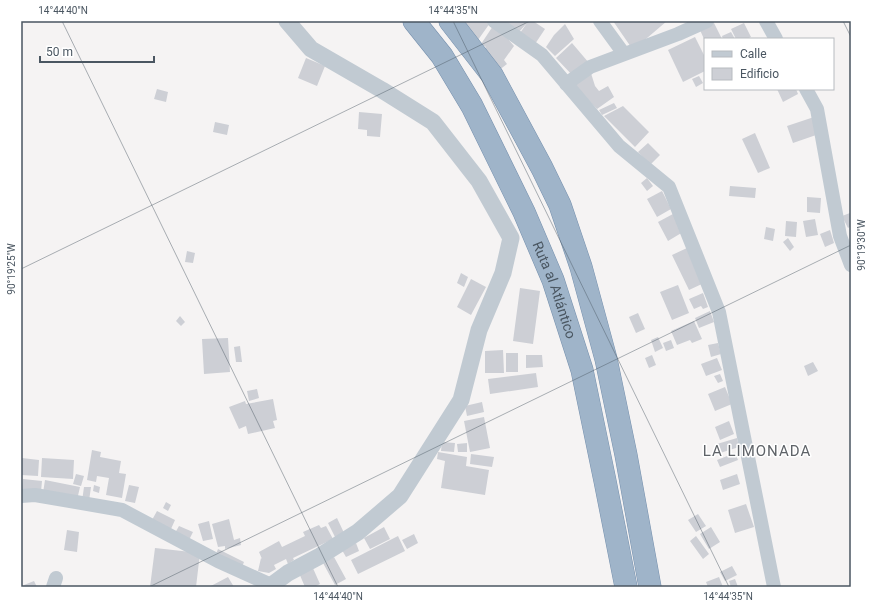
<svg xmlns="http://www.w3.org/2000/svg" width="872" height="608" viewBox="0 0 872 608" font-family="Roboto,sans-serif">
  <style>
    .building { fill: #cdcfd5 }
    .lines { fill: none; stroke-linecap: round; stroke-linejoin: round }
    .trunk-casing { stroke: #7690ad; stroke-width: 23 }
    .minor { stroke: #c1cad2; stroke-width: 14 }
    .tertiary { stroke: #c1cad2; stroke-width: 17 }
    .trunk { stroke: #9fb4c9; stroke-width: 22 }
    .ticks { fill: none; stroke: #4a5661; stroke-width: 1; stroke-opacity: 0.45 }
    .labels { text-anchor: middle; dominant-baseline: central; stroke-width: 3; stroke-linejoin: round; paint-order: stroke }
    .street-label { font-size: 14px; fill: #4a5661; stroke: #fff }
    .neighbourhood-label { font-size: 15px; letter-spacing: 1px; fill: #5f6368; stroke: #fff }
    .neatline { fill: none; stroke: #4a5661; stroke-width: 1.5 }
    .ticks-label { font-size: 10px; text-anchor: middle; fill: #4a5661 }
  </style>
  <rect width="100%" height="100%" fill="#f5f3f3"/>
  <path class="building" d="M462,21H488L490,23L478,40Z
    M506,21H533L545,29L535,44L520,33L527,23L519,32Z
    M613,21H667L633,50Z
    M714,23L722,39H704L700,30Z
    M744,23L751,37L747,39H736L731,29Z
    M565,24L574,39L555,56L546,47L554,35Z
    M493,26L502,32L514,46L504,60L507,64L498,71L482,52L486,47L481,44Z
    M731,32L735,39H723L722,36Z
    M695,37L705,57V71L683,82L668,50Z
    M572,43L589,63L574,77L556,58Z
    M306,58L325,66L317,86L298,78Z
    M590,70L595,86L599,91L608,86L614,97L597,109L573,84Z
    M699,76L703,83L696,87L692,79Z
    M157,89L168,92L166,102L154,99Z
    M777,89H796L798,94L783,102Z
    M614,103L617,108L602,115L599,110Z
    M623,106L649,132L635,147L604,116Z
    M359,112L382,114L380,137L367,136V130L358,129Z
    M814,117L819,134L793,143L787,126Z
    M215,122L229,125L227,135L213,132Z
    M755,133L770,168L758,173L742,139Z
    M648,143L660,155L650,165L638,152Z
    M647,178L653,186L647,191L641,183Z
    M730,186L756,188L755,198L729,196Z
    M662,191L671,209L657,217L647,199Z
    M807,197L821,198L820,213L807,212Z
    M850,213L851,226L848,228L842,216Z
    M673,214L683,232L668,241L658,222Z
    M815,219L818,235L806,237L803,221Z
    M786,221L797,222L796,237L785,236Z
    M766,227L775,229L773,241L764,239Z
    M830,230L834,243L825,247L820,234Z
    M788,238L794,247L790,251L783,242Z
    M687,248L704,283L689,290L672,255Z
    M187,251L195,253L193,263L185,262Z
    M461,273L468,277L464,287L457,283Z
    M471,279L486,287L471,315L457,307Z
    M678,285L689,313L672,320L660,292Z
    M520,288L540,291L533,344L513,341Z
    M703,293L708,307L703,309L701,306L694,309L689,299Z
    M710,311L714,322L699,328L695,318Z
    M638,313L645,329L636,333L629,317Z
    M180,316L185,322L181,326L176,321Z
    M694,321L702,339L692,343L690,340L677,345L671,331Z
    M658,337L663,348L655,352L651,340Z
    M228,338L230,372L204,374L202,339Z
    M671,340L674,348L666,351L663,343Z
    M718,343L721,354L711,357L708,345Z
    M240,346L242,362H236L234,347Z
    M503,350L504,373H485V351Z
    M506,353H518V372H506Z
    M526,355H542L543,367L526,368Z
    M652,355L656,365L649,368L645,358Z
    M717,358L722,370L706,376L701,364Z
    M813,362L818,371L808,376L804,366Z
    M536,373L538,387L490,394L488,379Z
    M720,374L723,381L718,383L714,376Z
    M725,387L732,404L715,411L708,394Z
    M257,389L259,398L249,401L247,391Z
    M273,399L277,420L273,421L275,428L248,434L246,426L239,429L229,407L245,401L246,404Z
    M482,402L484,412L467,416L465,406Z
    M484,417L490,448L470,452L464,421Z
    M729,421L734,434L720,440L715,427Z
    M737,438L739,447L720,453L717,444Z
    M442,442L455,443L454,452L441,451Z
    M467,443V452H458L457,444Z
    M92,450L101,452L100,457L121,461L119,473L126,474L122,498L106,495L109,478L97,476L96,482L87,480Z
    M438,452L467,457L466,466L489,470L485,495L441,488L445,461L437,459Z
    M735,453L738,460L720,467L717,460Z
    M471,454L494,457L492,467L470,464Z
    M22,458L39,460L38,476L21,475Z
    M42,458L74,460L73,479L41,477Z
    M76,474L84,476L81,486L73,484Z
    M737,474L740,484L723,490L720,480Z
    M23,479L42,481L41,492L22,490Z
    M45,480L80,487L77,500L43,493Z
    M94,485L100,487L99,493L93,491Z
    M129,485L139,487L135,503L125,501Z
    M84,487H91L89,501H82Z
    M166,502L171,505L168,511L163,508Z
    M746,504L754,527L735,533L728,510Z
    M157,511L175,520L171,529L152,520Z
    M698,514L706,526L696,532L688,520Z
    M337,518L345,535L336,539L328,523Z
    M229,519L234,540L240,538L241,545L225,549V546L218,547L212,524Z
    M209,521L213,539L203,541L198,524Z
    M319,525L321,528L326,526L333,539L293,558L294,560L288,564L286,559L274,565L276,569L269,573L258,571L261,558L262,559L259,552L279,541L282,547L305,536L303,532Z
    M179,526L193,532L189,540L175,533Z
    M384,527L390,539L370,549L364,538Z
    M711,527L720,542L709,549L700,534Z
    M67,530L79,532L77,552L64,550Z
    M414,534L418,543L407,549L402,540Z
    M398,536L405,551L358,574L351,560Z
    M696,536L709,554L703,559L690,541Z
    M356,543L359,551L346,557L342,550Z
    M155,548L200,553L196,587H150Z
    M218,549L244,562L242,567L216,554Z
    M334,557L346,579L335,585L323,563Z
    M312,566L320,584L314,587H305L299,573Z
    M732,566L737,575L725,581L720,572Z
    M228,577L234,587H209Z
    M719,577L723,587H708L706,582Z
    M735,579L738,587H731L729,581Z
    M34,581L37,587H25L24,585Z"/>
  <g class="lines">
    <g class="trunk-casing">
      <g id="trunk">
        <path id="s1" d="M414,21L442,56L472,106L524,212L553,280L582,370L605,481L626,587"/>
        <path d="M450,21L492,75L542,168L560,205L581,267L606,359L626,455L650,587"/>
      </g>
    </g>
    <path class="minor" d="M494,21L542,55L619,146L669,187L719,312L774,587
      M600,21L624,54
      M766,21L776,39
      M566,84L590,67L678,34L707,21
      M806,89L817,109L840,236L851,265
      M21,496L35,495L122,510L218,561L271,585
      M53,587L56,578"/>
    <path class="tertiary" d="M269,587L288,573L320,556L358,532L400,496L461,400L479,330L503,273L511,238L479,181L433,122L382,90L311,49L287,21"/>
    <use href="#trunk" class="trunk"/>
  </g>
  <path class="ticks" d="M62,21L338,587M453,21L729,587M843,21L851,37M21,269L530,21M149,587L851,245"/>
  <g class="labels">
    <g class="street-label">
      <text stroke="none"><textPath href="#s1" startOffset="305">Ruta al Atlántico</textPath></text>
    </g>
    <g class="neighbourhood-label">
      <text x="757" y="451">LA LIMONADA</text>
    </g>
  </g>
  <rect width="872" height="608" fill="none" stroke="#ffffff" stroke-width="44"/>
  <rect x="704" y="38" width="130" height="52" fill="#ffffff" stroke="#b7bbc0"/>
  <rect x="712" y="51" width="20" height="6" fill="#c1cad2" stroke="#b7bbc0"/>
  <text x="740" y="58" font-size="12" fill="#4a5661">Calle</text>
  <rect x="712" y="68" width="20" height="12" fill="#cdcfd5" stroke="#b7bbc0"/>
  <text x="740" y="78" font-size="12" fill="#4a5661">Edificio</text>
  <path d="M40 56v6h114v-6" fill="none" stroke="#4a5661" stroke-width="2"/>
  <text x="46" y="56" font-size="12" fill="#4a5661" stroke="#ffffff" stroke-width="3" paint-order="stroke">50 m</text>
  <rect x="22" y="22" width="828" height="564" class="neatline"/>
  <g class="ticks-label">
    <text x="63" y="14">14°44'40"N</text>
    <text x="453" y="14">14°44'35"N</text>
    <text transform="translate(861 245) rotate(-90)" y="4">90°19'30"W</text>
    <text transform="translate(11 269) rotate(-90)" y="4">90°19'25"W</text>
    <text x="338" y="600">14°44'40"N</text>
    <text x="728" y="600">14°44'35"N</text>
  </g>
</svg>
